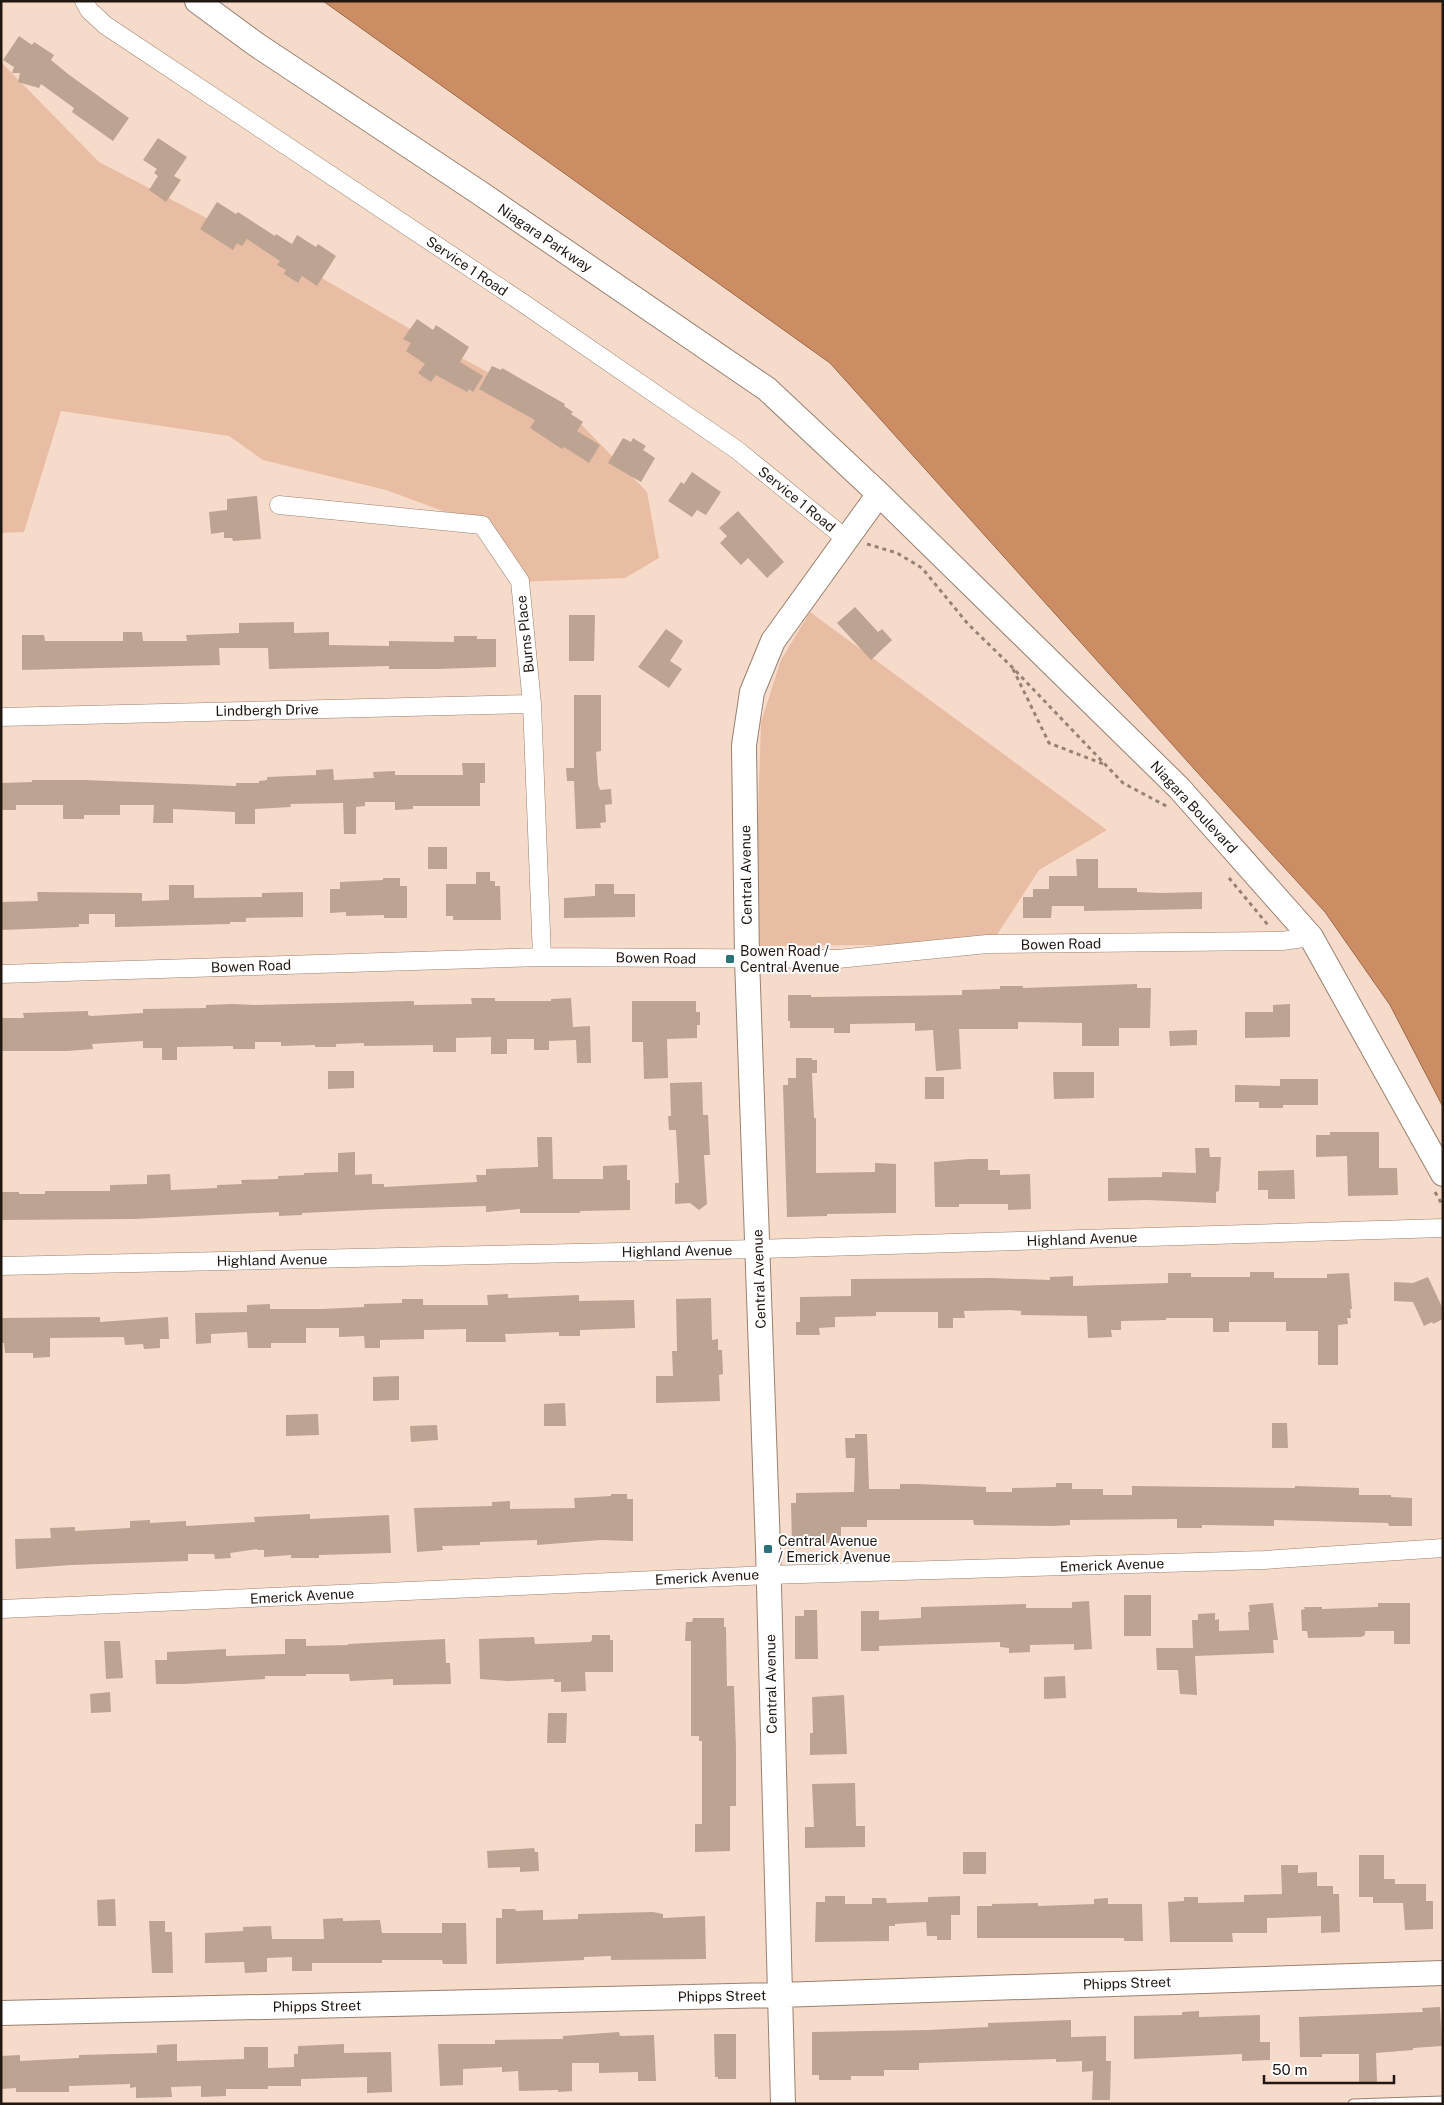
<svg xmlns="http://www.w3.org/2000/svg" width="1444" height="2105" viewBox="0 0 1444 2105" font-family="'Public Sans',sans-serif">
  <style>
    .green { fill: #e8bda3 }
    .water { fill: #cd8d64; stroke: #9a6a4b }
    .building { fill: #bda392 }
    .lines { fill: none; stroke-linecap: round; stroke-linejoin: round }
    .service-casing { stroke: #998070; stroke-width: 11 }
    .minor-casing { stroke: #998070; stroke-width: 19 }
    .secondary-casing { stroke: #998070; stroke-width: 26 }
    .path { stroke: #968276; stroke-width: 3; stroke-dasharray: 4 4; stroke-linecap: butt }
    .service { stroke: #fff; stroke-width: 9 }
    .minor { stroke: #fff; stroke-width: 18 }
    .secondary { stroke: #fff; stroke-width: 24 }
    .poi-dot { fill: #287278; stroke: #fff; stroke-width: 2 }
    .labels { text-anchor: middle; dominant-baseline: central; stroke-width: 4; stroke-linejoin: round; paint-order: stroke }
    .street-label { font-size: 14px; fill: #221812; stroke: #fff }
    .poi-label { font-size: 14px; fill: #221812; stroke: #fff; text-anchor: start }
  </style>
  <rect width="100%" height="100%" fill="#f7dbca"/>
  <path class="green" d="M1,62L99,162L320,277L450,352L575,418L647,492L659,558L625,578L519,582L481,525L386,490L263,460L229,436L61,411L24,532L1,533Z
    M810,612L1107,830L1039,870L991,944L754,946L761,722L781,660Z"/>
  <path class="water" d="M323,1H1443V1107L1390,1005L1325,912L1206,782L830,363Z"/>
  <path class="building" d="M19,36L32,45L34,42L54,55L51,60L68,74L129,118L113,141L72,112L74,108L41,84L39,88L18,82L20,73H12L14,67L3,60Z
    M158,138L187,157L174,176L181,180L166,202L149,190L158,176L154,173L157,169L143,160Z
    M217,202L236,214L238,212L275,236L276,234L292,244L297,235L316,247L318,244L336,256L317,286L302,276L298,283L284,274L286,270L277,265L280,261L247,239L242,246L237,243L233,250L200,229Z
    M417,319L433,330L436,325L469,347L460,362L483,376L473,392L469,389L467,392L436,375L431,382L418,373L425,364L406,351L411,343L403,339Z
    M492,366L501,370L502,368L565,404L564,406L573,412L571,414L583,422L577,431L600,445L589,463L564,447L562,449L530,428L535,420L479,389Z
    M623,438L631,442L633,438L646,446L643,450L655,458L641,482L608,463Z
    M692,472L721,492L706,515L697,510L692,517L668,501L681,482L684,484Z
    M257,496L261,539L233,541L232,538H224V532L211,534L209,512L227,510V499Z
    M738,511L784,562L767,578L748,558L741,565L720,543L727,536L719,528Z
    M855,607L878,632L882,629L892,640L871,660L837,623Z
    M569,615H595L594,661H569Z
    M294,622V633L329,632V645L389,646V641L454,642V636H477V639H496V667L437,669H389V666L269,669L268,648H219L220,665L22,670V635H44L45,641H123V632H142L143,641H187L186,635L239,633V623Z
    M666,629L683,641L670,661L682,669L669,688L638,667Z
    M574,695H601V751L596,752L598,784L600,790L611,789L612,804L605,805L606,822L600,823L601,828L576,829L574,781H567L566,768H574Z
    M462,763H485V783H480V806H413V809L395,810V802H365V806L356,807V834H344L343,803L290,804L291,807L255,809V824H235V812L173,809V823H153L154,805H120V815H84V819H63V805H16V810H1V783L32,782V780H84L236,786V783H259V781L267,780V777L316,775V770L333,769L334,780L374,778L373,772L395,771V775H463Z
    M428,847H447V869H428Z
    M1076,859H1098V888H1137V892L1160,893L1202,892V909L1084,911V906H1052L1051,918H1023V897H1033V889H1049V876H1077Z
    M476,872H490V881H495V886H500L501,920H453V916H446V884H476Z
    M383,878H400V886H407V918H384V915L346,916V912L330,913V889H340V882L383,880Z
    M595,884H614V894H635V917L564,918V898L595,896Z
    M169,885H194V898L262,897V893L303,892V917L246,918V922H230V924L115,927V914H89V924H79V927L1,930V902L38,901L37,892L142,893V901L169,900Z
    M1137,984V988H1151L1150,1028H1119V1046H1082V1023L1018,1022V1029H959L961,1069L936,1071L933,1030L915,1031V1023L850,1024V1033H834V1028H790V1021H788V995H811V997L962,995V990L1000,989V986H1023V988Z
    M471,998H495V1001H551V999L571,998L573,1027L590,1026L591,1063H577L576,1040L549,1041V1050H534V1039H507V1054H491V1037L456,1038V1052H433V1045L364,1046V1043L336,1044V1047H315V1045L281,1046V1042H255V1049H233V1046L177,1047V1060H162V1048H143V1041L92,1044L93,1049L67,1051H1V1018H24L23,1013L88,1011V1015L91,1016L143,1013V1009L206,1008V1005L233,1004L255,1005L414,1001V1005L472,1004Z
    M632,1001H696V1012H700V1025H697V1038L667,1039L668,1078L644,1079L643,1042H632Z
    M1290,1004V1037L1245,1038V1012H1273V1005Z
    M1197,1030V1045L1170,1046L1169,1031Z
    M796,1058H812V1060H817V1073H812L814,1118H816V1173L875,1172V1163L896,1164V1213L827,1214V1216L787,1217L783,1085H788V1078H796Z
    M328,1071H354V1088L328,1089Z
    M1053,1072H1094V1098L1054,1099Z
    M925,1077H944V1099H925Z
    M1280,1079H1318V1105H1283V1108H1259V1102H1235V1085L1280,1086Z
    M702,1082L703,1115H708L710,1155H704L707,1204L699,1210L690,1203L675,1204V1183H679L676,1130H669L668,1116H671L670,1083Z
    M1330,1132H1379V1168H1397L1398,1195L1348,1196L1347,1156L1316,1157V1135H1330Z
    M537,1137H552L553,1179H603V1166L627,1165V1180H630V1210L580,1211V1213H520V1209L486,1212V1206L385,1209L302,1213V1215L279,1216V1212L134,1219L1,1220V1192H19V1194H45V1191H110V1185L147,1184V1175L170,1174L171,1190L217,1188V1185L242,1184L241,1180L278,1179V1176L304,1175V1173L338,1172V1153L355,1152V1175L372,1174V1184H384V1187L477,1182L476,1175H486V1169L538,1167Z
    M1195,1148H1209L1210,1157H1221L1219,1191L1216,1192V1203L1147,1200L1108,1201V1178L1162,1177V1172L1196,1173Z
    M969,1159H988V1170H1000V1175L1030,1174L1031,1209L1008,1210V1204H959V1207H935L934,1162Z
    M1294,1170L1295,1199H1268V1190H1258V1171Z
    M1250,1272H1274V1278H1327V1274L1349,1273L1352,1309H1350L1351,1318H1347L1348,1324L1338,1325V1365H1318V1331H1286V1322H1229V1332H1213V1318H1166V1320L1121,1321V1330H1111L1112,1337L1088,1338L1087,1316L1021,1315V1311L1010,1310L964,1311L965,1318H953V1328H938V1312H876V1316L835,1317V1327L819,1328L820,1335H796V1322H800V1297L851,1296V1279L992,1278L1050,1280V1277L1073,1276V1286L1168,1283V1273H1191V1277H1250Z
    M1428,1277L1443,1309V1319L1433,1324L1432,1322L1424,1326L1413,1302L1394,1301V1282L1413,1283Z
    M508,1294V1298L579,1295V1301L634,1300L635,1328L580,1330V1336H559V1332L505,1334L506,1342H466V1329L424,1330V1339L380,1340V1348H365L364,1336L339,1337V1328H306V1343H271V1348H248L247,1332L211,1334V1343L196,1344L195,1313L247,1312V1305L270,1304V1309H322L364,1307V1304L402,1303V1299H423V1305H488L487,1295Z
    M711,1298L712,1340L718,1339V1350H722L723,1374L719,1375L720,1401L656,1403V1376H673L672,1351H677L676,1299Z
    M100,1317V1322L168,1317L169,1339H160V1348L144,1349L143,1344L125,1345L124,1337L50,1338V1357L33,1358V1353H5L4,1343H1V1318Z
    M399,1376V1400L373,1401V1377Z
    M565,1403L566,1426H544V1404Z
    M318,1414L319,1435L286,1436V1415Z
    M1272,1423H1287L1288,1448H1272Z
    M437,1425L438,1440L411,1442L410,1426Z
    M855,1434H867L869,1489H900V1484H917L986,1487V1492H1012V1488L1056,1487V1483H1072V1489H1103V1495H1132V1486L1295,1488V1486L1359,1488V1495H1391V1497L1412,1498V1526H1389L1388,1523L1274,1520V1526L1202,1525V1528H1177V1519L1070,1520V1525L1052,1526L974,1525L973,1520H867V1527H841V1543H792L791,1503H796V1493L854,1492L855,1458H846L845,1438H855Z
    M611,1494H627V1499H633V1541L601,1540L537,1545V1540L480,1542V1545L442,1546L443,1550L417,1552L414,1508L492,1506V1502L510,1501V1509L575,1508L574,1498L611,1496Z
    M310,1514V1519L389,1515L391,1553L319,1555V1558H291V1555L264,1557V1550H257V1549L230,1553L231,1558L215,1559L214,1554H188V1561L71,1565L16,1569L15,1539L51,1538L50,1528L75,1527V1531L130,1528V1521L150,1520V1523L186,1521V1526L255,1522L254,1517Z
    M1124,1595H1151V1636H1124Z
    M1089,1601L1092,1649L1074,1650V1644L1030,1645V1652L1009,1653V1648L1000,1647V1642L879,1646V1651H861V1611H879V1620L921,1618V1607L1026,1604V1608H1072V1602Z
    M1273,1603L1278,1640H1273L1274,1653L1195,1656L1197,1695L1180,1694L1178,1670H1157L1156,1648H1193L1192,1620H1198V1614L1215,1613V1620L1219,1619V1631L1249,1630L1248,1612H1250L1249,1605Z
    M1378,1603H1410V1644H1394V1631H1365V1635L1361,1637L1308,1638L1307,1631H1302L1301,1610L1305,1609L1304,1607H1322V1609L1378,1607Z
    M804,1610H817L818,1659H795V1616H804Z
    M693,1618H724V1627H726L727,1686H734L736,1749V1806H730V1851L695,1852V1824H702V1741H699V1736H691V1641H685L686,1622H692Z
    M592,1635H610V1640H613V1672H585L586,1691L561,1692V1682H554V1679L508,1681L480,1679L479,1639L534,1637L535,1644L590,1642L592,1640Z
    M285,1639H306V1646L348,1645V1644L445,1639L446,1663H450L451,1684L393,1685V1679L350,1681L349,1674H306V1676H265V1679L184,1684H156L155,1660H167V1652L226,1649V1656L285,1654Z
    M104,1641H120L123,1678L106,1679Z
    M1065,1676L1066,1698L1044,1699V1677Z
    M110,1692L111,1712L91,1713L90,1694Z
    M844,1695L847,1754L810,1755V1733H813L812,1697Z
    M548,1713H567L566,1743H547Z
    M855,1783L856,1826H865V1847L805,1848V1827H814L812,1784Z
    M534,1848L535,1852H538L539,1871L520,1872V1867L488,1868L487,1851Z
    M963,1852H986V1874H963Z
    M1359,1855H1384V1879H1395V1884H1426V1901H1433V1929L1405,1930L1403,1903H1373V1897H1359Z
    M1281,1865H1298V1873L1317,1872V1886H1333V1894H1339L1340,1932L1321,1933V1916L1267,1918V1933H1232L1233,1942H1170L1168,1902L1184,1901V1897H1198V1903L1244,1902V1895L1282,1894Z
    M825,1896H845V1904H872V1898H886L887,1903L928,1902V1897L960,1896V1915H951V1940H937V1936H927L926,1922L895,1924V1926H889V1941L815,1942L816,1902H825Z
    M1108,1898V1904H1142L1143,1941H1124V1938H977V1906H992V1904L1038,1903V1906L1094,1904V1899Z
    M115,1899L116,1926H98L97,1900Z
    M502,1909H515L516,1911L543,1910V1920L578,1919V1914L653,1912L663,1914V1918L705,1916L706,1959L611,1960V1956L584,1957V1960L496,1964V1918H502Z
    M343,1918V1921L380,1920L382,1933H442V1923H466L467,1964H443L442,1960H382V1963H312V1971H292V1957L267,1958V1972L245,1973L244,1962L205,1963V1933L243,1931V1927L271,1926L272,1939H324L323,1919Z
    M149,1921H165V1932H172L173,1973H152Z
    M1440,2007L1442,2046L1413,2048V2050L1376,2053L1377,2082H1359V2054H1322V2057H1300L1299,2017L1423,2012L1422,2008Z
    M1199,2011V2017L1260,2015V2042H1270V2060L1242,2061V2054L1134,2059V2016L1182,2015V2012Z
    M1071,2020V2037L1106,2036V2061H1111L1110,2100H1092L1093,2071L1082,2072V2061L1056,2062V2059L919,2063V2070H884V2076H851V2080H819V2075H812V2032L929,2030L988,2027V2023Z
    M619,2032L620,2036L654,2035L656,2081H638V2072L599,2073V2063H572V2091L558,2092V2090L519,2091L518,2071L502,2072V2067L463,2069V2085L440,2086L438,2044H495V2040L558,2039H563V2036Z
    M714,2034H736V2079H718V2077H715Z
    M177,2044V2061L244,2059V2047H268V2068L294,2067V2054H298V2046L344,2044V2053L391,2052L392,2092L367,2093V2077L301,2079V2086H268V2089H226V2096L201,2097V2086L171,2087L172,2097L136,2098V2087L130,2088V2084L69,2086V2092H16V2088L2,2089L1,2056L20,2055V2061L79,2058V2055L157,2053V2045Z"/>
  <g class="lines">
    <g class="service-casing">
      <path id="service" d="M1353,2104L1443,2101"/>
    </g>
    <g class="minor-casing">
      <path id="minor" d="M84,1L89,10L105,25L520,301L737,450L845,538
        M279,505L482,525L520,581L532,704L542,957
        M1,717L532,704
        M1,974L542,957L838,959L987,944L1282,941L1311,937
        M1,1266L758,1249L1443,1228
        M1,1609L768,1575L1264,1560L1443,1548"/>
    </g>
    <g class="secondary-casing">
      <path id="secondary" d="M197,1L257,45L477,191L767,389L879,494L1179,788L1311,937L1443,1174
        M1,2013L779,1995L1443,1973
        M783,2104L768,1549L747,959L744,745L752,692L773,641L879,494"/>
    </g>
    <path class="path" d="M867,544L897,553L922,568L968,624L1010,665L1123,783L1168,807
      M1013,669L1049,743L1106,765
      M1229,878L1268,925
      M1435,1192L1443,1206"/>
    <use href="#service" class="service"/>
    <use href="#minor" class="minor"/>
    <use href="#secondary" class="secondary"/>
  </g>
  <g class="poi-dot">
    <rect x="725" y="954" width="10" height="10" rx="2.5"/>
    <rect x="763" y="1544" width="10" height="10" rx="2.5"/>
  </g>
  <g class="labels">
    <g class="street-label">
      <text transform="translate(545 238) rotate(34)">Niagara Parkway</text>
      <text transform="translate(467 266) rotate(34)">Service 1 Road</text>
      <text transform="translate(797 499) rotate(39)">Service 1 Road</text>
      <text transform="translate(525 634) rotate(-96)">Burns Place</text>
      <text transform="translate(267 710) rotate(-1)">Lindbergh Drive</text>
      <text transform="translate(1194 807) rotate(47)">Niagara Boulevard</text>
      <text transform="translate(746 875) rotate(-91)">Central Avenue</text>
      <text transform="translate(1061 944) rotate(-1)">Bowen Road</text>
      <text transform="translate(656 958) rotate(1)">Bowen Road</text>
      <text transform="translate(251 966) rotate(-2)">Bowen Road</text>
      <text transform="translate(1082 1239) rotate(-2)">Highland Avenue</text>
      <text transform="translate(677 1251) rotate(-1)">Highland Avenue</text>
      <text transform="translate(272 1260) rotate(-1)">Highland Avenue</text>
      <text transform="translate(759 1279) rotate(-92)">Central Avenue</text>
      <text transform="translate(1112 1565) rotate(-2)">Emerick Avenue</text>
      <text transform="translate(707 1577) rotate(-3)">Emerick Avenue</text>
      <text transform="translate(302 1596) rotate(-3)">Emerick Avenue</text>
      <text transform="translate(771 1684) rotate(-91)">Central Avenue</text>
      <text transform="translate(1127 1983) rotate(-2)">Phipps Street</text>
      <text transform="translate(722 1996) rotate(-1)">Phipps Street</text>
      <text transform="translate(317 2006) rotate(-1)">Phipps Street</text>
    </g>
    <g class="poi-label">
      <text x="740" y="951">Bowen Road /<tspan x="740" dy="16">Central Avenue</tspan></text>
      <text x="778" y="1541">Central Avenue<tspan x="778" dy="16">/ Emerick Avenue</tspan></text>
    </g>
  </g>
  <rect width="1444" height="2105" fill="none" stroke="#221812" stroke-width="5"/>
  <path d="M1264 2075v8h130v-8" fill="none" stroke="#221812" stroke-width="2.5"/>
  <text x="1272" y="2075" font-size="15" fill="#221812" stroke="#ffffff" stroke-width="4" paint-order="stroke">50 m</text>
</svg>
